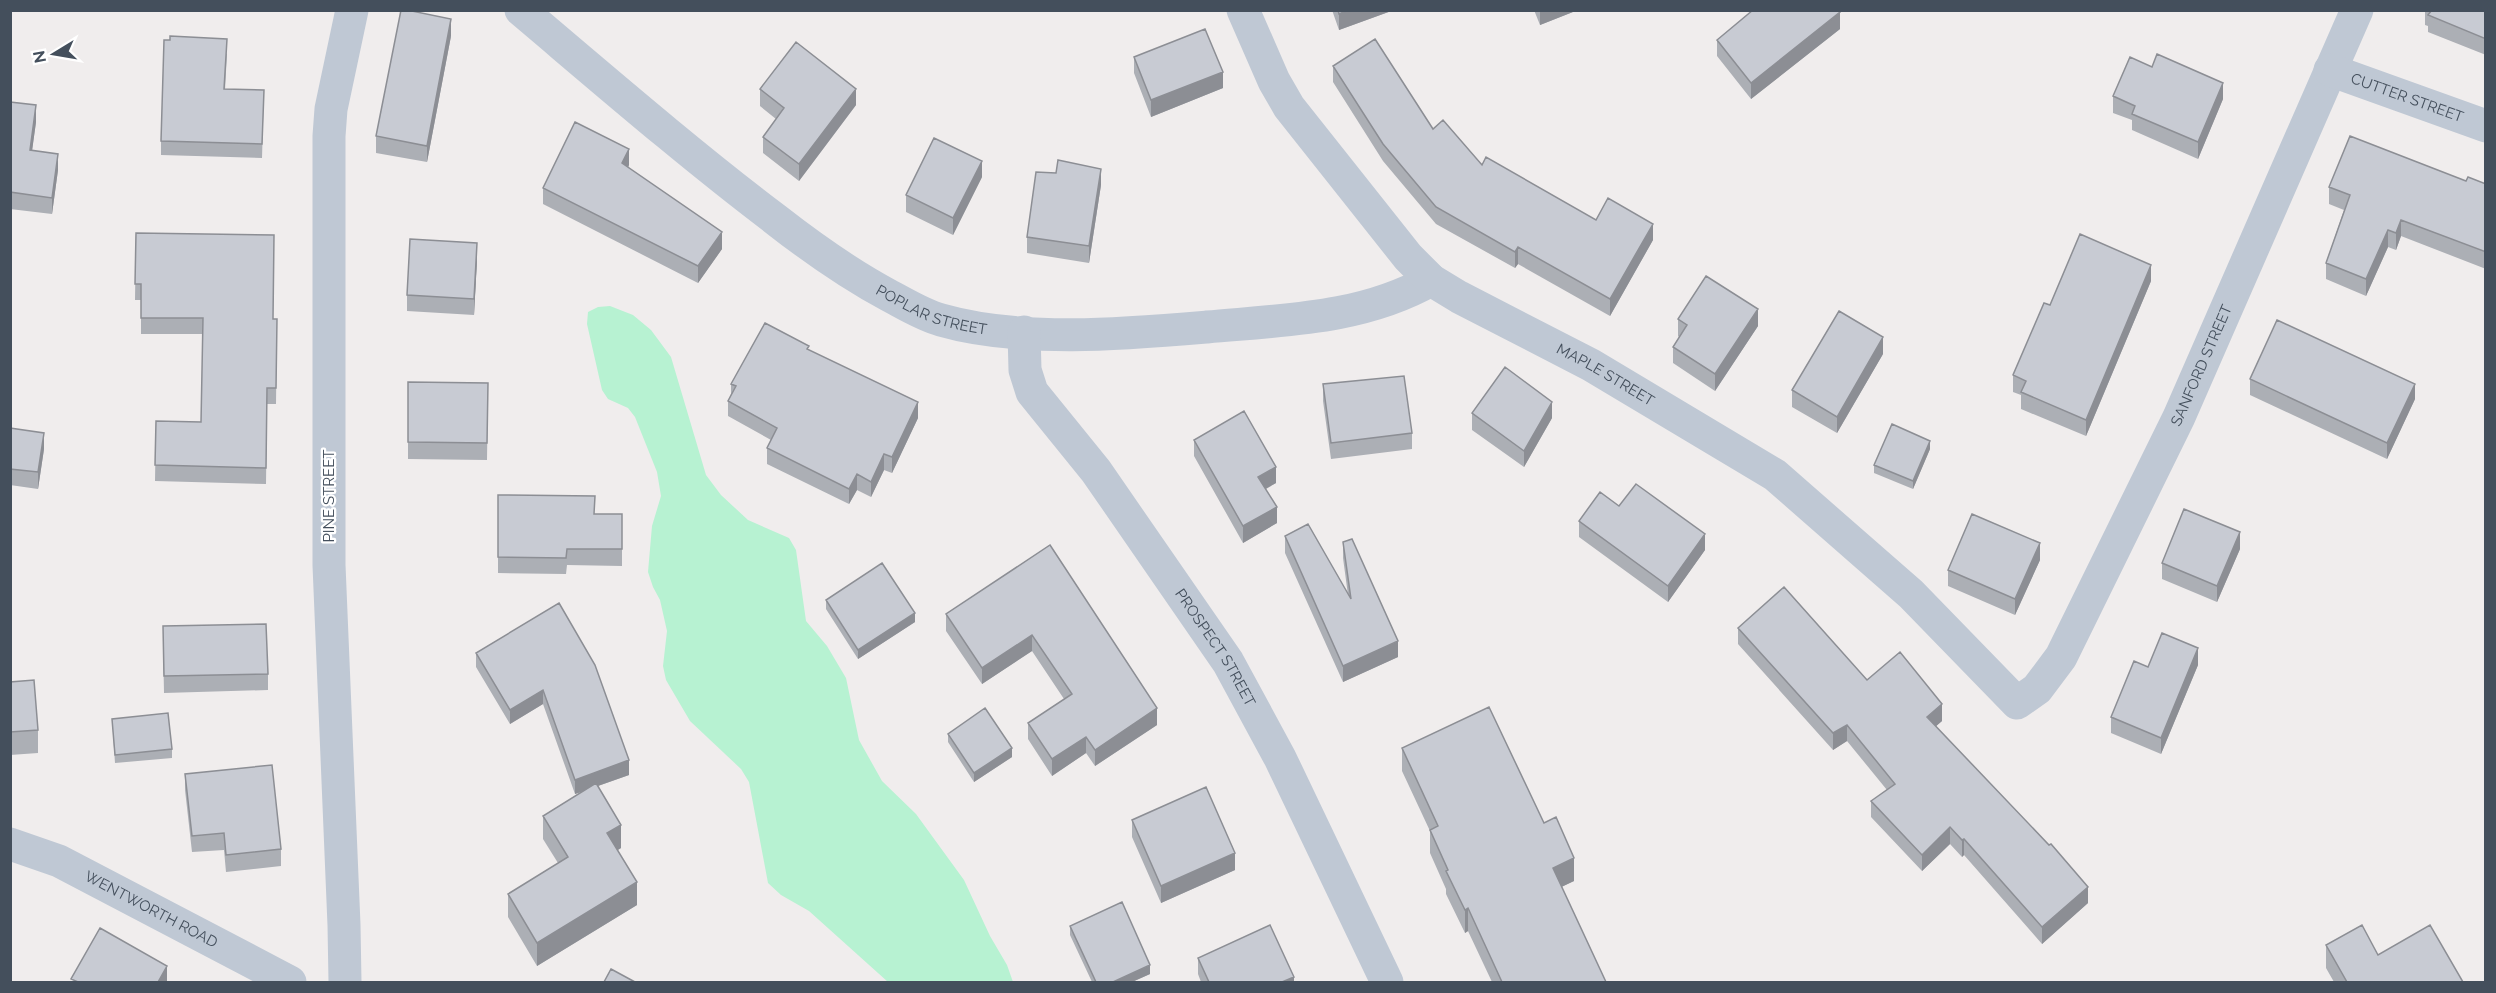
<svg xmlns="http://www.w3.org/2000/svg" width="2496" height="993" viewBox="0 0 2496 993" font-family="Raleway,sans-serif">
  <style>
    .green { fill: #b7f2d2 }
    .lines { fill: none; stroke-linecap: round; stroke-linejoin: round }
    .minor { stroke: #bfc8d4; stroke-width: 33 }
    .wall { fill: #acafb5 }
    .shaded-wall { fill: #8c8e94 }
    .building { fill: #c8cbd3; stroke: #8c8e94; stroke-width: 1.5 }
    .labels { text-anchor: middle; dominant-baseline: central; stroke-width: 4.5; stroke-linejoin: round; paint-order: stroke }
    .street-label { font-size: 15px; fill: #444f5c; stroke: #fff }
  </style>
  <rect width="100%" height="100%" fill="#f0eded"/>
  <path class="green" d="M610,306L633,315L651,330L671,357L706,475L721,495L748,520L789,538L796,550L806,621L827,646L846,678L859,740L882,781L916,814L964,880L990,936L1007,965L1013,982H888L809,911L781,895L768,883L749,782L741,769L690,721L666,680L663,666L667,631L660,600L653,587L648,572L652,526L661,496L657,472L635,417L628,408L608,399L602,390L587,324L588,312L598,307Z"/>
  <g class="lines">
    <g class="minor">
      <path id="s1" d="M521,10C605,81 688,153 775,219C812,248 849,274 890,296C907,305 923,315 941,320C1021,343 1125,334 1207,327C1284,320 1363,319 1431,280"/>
      <path id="s2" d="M1243,10L1274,81L1289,107L1408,257L1431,280L1459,297L1591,365L1775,475L1911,594L2017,703L2037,689L2061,657L2179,417L2357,10"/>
      <path id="s3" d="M2330,70L2486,126"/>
      <path id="s4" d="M1024,332L1025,370L1032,392L1096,471L1228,662L1280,758L1387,982"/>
      <path id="s5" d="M10,844L59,861L290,982"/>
      <path d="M345,982L344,925L329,565V136L331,109L352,10"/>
    </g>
  </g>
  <path class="wall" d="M1332,10H1394L1339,30Z
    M1534,10H1578L1540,25Z
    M2425,10H2486V55L2428,32V26L2425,25Z
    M1840,29L1751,99L1717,56V40Z
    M451,36L427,162L376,153V136Z
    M227,53L225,90H264L262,158L161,155V141Z
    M1134,57L1223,88L1151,117L1134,73Z
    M1333,66L1433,129L1482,165L1596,220L1653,240L1610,316L1518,264L1515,268L1436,224L1383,161L1333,82Z
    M760,89L856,105L799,181L763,153V137L776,119L760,106Z
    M2113,96L2223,99L2198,159L2132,130V120L2113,113Z
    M10,102L36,122L32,150L58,170L52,214L10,209Z
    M629,165L628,168L722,249L698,283L543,204V188Z
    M982,177L953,235L906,212V195Z
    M2466,181L2486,184V269L2401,236L2396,250L2388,247L2366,296L2326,279V263L2344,210L2329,204V187Z
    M1101,185L1089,263L1027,253V237Z
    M136,233L273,319H277L276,404H267L266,484L155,481L156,421L201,422L203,334H141V300H135Z
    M477,260L474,315L407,311V295Z
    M2151,281L2086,436L2021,409V395L2013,392V375L2050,305Z
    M1678,319L1758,326L1715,391L1673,363V347L1679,337L1678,336Z
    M809,350L918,418L892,473L884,470L871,497L857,490L849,504L767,464V448L771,440L728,416V401L731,394V384Z
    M1883,354L1837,433L1792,407V390Z
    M2250,379L2415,399L2387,459L2250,395Z
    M408,382L488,383L487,460L408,459Z
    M1323,384L1412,433V449L1331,459L1323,401Z
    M1472,413L1552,418L1524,467L1472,430Z
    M10,428L44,449L38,489L10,485Z
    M1194,440L1276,483L1266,489L1277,523L1243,543L1194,456Z
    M1930,449L1913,489L1874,473V465Z
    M498,495L595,514H622V566L567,565L566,574L498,573Z
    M1619,506L1705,550L1668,602L1579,537V521Z
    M1285,536L1348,595L1343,558V542L1398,657L1343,682L1285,553Z
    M1050,545L1157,725L1095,766L1086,753L1052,776L1028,739V723L1064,699L1032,651L982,684L946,631V614Z
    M2240,549L2217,602L2162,579V563Z
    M2040,560L2015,615L1948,586V570Z
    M826,600L915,622L858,659L826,609Z
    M559,603L629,775L598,786L621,848L618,850L637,905L537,966L508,917V894L558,863L543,839V816L582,792L575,794L543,704L510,724L476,667V653Z
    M1738,628L1867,680L1942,721L1936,726L2088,903L2042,944L1964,855L1962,857L1950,844L1922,871L1871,817V801L1887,790L1847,741L1833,750L1738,644Z
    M163,642L268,674V690L164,693Z
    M2198,665L2161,754L2111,733V717L2148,667Z
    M10,682L38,730V753L10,755Z
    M112,719L172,749V758L115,763Z
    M948,734L1012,757L974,782L948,742Z
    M1402,748L1544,823L1574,881L1561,887L1606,982H1492L1468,931L1465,933L1446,894V889L1430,853V831L1402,771Z
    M185,774L281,849V866L226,872L224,850L192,852L185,790Z
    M1132,820L1235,870L1161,903L1132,837Z
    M1070,926L1150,974L1132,982H1092L1070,935Z
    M2326,945L2378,955L2463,982H2334L2326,968Z
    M1198,958L1294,982H1201L1198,974Z"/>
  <path class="shaded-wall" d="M1348,10H1394L1339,30V14Z
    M1540,10H1578L1540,25Z
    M1840,12V29L1751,99V83Z
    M451,19V36L427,162V146Z
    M1223,72V88L1151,117V100Z
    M2223,83V99L2198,159V142Z
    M856,89V105L799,181V164Z
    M36,105V122L30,166V150Z
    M629,149V165L622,180V163Z
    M58,154V170L52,214V198Z
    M982,161V177L953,235V218Z
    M1101,169V185L1089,263V246Z
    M2401,220V236L2396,250V233Z
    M1653,224V240L1610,316V299Z
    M2388,230V247L2366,296V279Z
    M722,232V249L698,283V266Z
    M477,243V260L474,315V299Z
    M1518,247V264L1515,268V252Z
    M2151,265V281L2086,436V420Z
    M1758,309V326L1715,391V374Z
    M1883,337V354L1837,433V417Z
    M2415,384V399L2387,459V443Z
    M918,402V418L892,473V457Z
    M1552,402V418L1524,467V451Z
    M44,433V449L38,489V472Z
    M1930,441V449L1913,489V481Z
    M884,454V470L871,497V482Z
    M1276,467V483L1258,493V477Z
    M857,474V490L849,504V489Z
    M1277,507V523L1243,543V526Z
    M2240,532V549L2217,602V586Z
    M1705,534V550L1668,602V586Z
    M2040,543V560L2015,615V599Z
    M915,613V622L858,659V650Z
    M1032,635V651L982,684V668Z
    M1398,641V657L1343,682V666Z
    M2198,648V665L2161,754V738Z
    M543,690V704L510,724V710Z
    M1942,704V721L1927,734V717Z
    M1157,708V725L1095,766V750Z
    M1847,725V741L1833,750V733Z
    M1086,737V753L1052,776V759Z
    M1012,748V757L974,782V773Z
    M629,760V775L575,794V780Z
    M621,825V848L607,856V833Z
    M1950,827V844L1922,871V855Z
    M1964,839V855L1962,857V840Z
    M1235,853V870L1161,903V886Z
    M1574,858V881L1553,891V868Z
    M637,882V905L537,966V943Z
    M2088,887V903L2042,944V927Z
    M1468,908V931L1465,933V910Z
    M1150,965V974L1132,982H1113Z
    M167,966V982H158Z
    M1294,977V982H1282Z"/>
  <path class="building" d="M401,10H407L451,19L427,146L376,136Z
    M1338,10H1348L1339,14Z
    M1753,10H1839L1840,12L1751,83L1717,40Z
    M2430,10H2486V39L2428,15L2431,11Z
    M1205,29L1223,72L1151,100L1134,57Z
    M170,36L227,39L224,89L264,90L262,144L161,141L164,40H170Z
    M1375,39L1433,129L1443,120L1482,165L1486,157L1596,220L1608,198L1653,224L1610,299L1518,247L1515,252L1436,207L1383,144L1333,66Z
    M796,42L856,89L799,164L763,137L784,108L760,89Z
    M2157,54L2223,83L2198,142L2132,114L2135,106L2113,96L2130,57L2152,67Z
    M10,102L36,105L30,150L58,154L52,198L10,192Z
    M575,122L629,149L622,163L722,232L698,266L543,188Z
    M2350,136L2466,181L2468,177L2486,184V252L2401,220L2396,233L2388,230L2366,279L2326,263L2350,195L2329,187Z
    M934,138L982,161L953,218L906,195Z
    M1058,160L1101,169L1089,246L1027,237L1036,172L1056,173Z
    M136,233L274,235L273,319H277L276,388H267L266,468L155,465L156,421L201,422L203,318H141V284H135Z
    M2080,234L2151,265L2086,420L2021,392L2026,381L2013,375L2044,303L2050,305Z
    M410,239L477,243L474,299L407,295Z
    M1706,276L1758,309L1715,374L1673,347L1687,325L1678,319Z
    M1839,311L1883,337L1837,417L1792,390Z
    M2277,320L2415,384L2387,443L2250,379Z
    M765,323L809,346L807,349L918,402L892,457L884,454L871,482L857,474L849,489L767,448L777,428L728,401L736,386L731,384Z
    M1505,367L1552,402L1524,451L1472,413Z
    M1404,376L1412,433L1331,443L1323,384Z
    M408,382L488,383L487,443L408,442Z
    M1244,411L1276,467L1258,477L1277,507L1243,526L1194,440Z
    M1892,424L1930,441L1913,481L1874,465Z
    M10,428L44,433L38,472L10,469Z
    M1636,484L1705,534L1668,586L1579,521L1600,492L1619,506Z
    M498,495L595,496L594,514H622V549H567L566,558L498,557Z
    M2184,509L2240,532L2217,586L2162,563Z
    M1972,514L2040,543L2015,599L1948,570Z
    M1308,524L1351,599L1343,542L1352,539L1398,641L1343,666L1285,536Z
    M1050,545L1157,708L1095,750L1086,737L1052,759L1028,723L1072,694L1032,635L982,668L946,614Z
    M882,563L915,613L858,650L826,600Z
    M1784,587L1867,680L1900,652L1942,704L1927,717L2049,845L2051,844L2088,887L2042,927L1964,839L1962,840L1950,827L1922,855L1871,801L1895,784L1847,725L1833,733L1738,628Z
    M559,603L595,665L629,760L575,780L543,690L510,710L476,653Z
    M266,624L268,674L164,676L163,626Z
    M2162,633L2198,648L2161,738L2111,717L2134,661L2148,667Z
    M34,680L38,730L10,732V682Z
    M1489,707L1544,823L1556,817L1574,858L1553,868L1606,982H1502L1468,908L1465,910L1446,871L1448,870L1430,830L1438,826L1402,748Z
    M985,708L1012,748L974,773L948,734Z
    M168,713L172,749L115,755L112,719Z
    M272,765L281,849L226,855L224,833L192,836L185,774Z
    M596,783L621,825L607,833L637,882L537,943L508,894L568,857L543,816Z
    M1206,787L1235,853L1161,886L1132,820Z
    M1122,902L1150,965L1113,982H1096L1070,926Z
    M1270,925L1294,977L1282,982H1209L1198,958Z
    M2362,925L2378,955L2430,925L2463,982H2347L2326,945Z
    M100,928L167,966L158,982H78L71,979Z
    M611,969L635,982H604Z"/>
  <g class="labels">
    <g class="street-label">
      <text stroke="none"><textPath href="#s3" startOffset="82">CUTTER STREET</textPath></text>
      <text stroke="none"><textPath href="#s1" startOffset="512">POPLAR STREET</textPath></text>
      <text stroke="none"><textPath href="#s2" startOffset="1448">SANFORD STREET</textPath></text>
      <text stroke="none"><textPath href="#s2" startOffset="530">MAPLE STREET</textPath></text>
      <text transform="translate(329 496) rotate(-90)">PINE STREET</text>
      <text stroke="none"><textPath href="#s4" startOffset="376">PROSPECT STREET</textPath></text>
      <text stroke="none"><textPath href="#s5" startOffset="156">WENTWORTH ROAD</textPath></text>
    </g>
  </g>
  <rect width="2496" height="993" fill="none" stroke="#444f5c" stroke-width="24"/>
  <g transform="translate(54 54) rotate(259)" stroke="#ffffff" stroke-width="4.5" paint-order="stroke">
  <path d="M0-4.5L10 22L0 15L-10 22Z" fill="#444f5c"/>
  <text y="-9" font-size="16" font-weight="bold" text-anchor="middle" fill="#444f5c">N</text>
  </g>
</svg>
